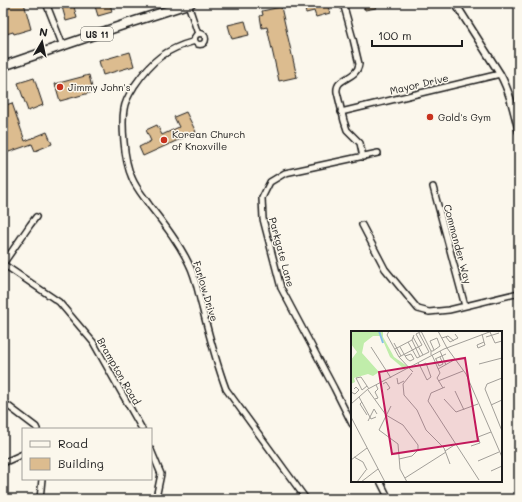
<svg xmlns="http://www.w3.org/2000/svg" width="522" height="502" viewBox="0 0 522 502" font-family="Mali,sans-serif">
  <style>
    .building { fill: #dcbc8f; stroke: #1c1c1c }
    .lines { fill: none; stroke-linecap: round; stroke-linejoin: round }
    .minor-casing { stroke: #1c1c1c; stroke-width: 8 }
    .tertiary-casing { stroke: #1c1c1c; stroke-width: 9 }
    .primary-casing { stroke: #1c1c1c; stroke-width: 11 }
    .minor { stroke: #fbf7ec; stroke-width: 5 }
    .tertiary { stroke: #fbf7ec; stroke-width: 6 }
    .primary { stroke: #fbf7ec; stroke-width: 8 }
    .poi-dot { fill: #c8321e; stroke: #fbf7ec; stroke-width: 1.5 }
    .labels { text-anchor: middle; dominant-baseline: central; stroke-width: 3; stroke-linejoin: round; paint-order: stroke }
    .shield { fill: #fbf7ec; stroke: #5f5e5a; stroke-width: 1 }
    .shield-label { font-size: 9px; font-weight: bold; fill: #1c1c1c }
    .street-label { font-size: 10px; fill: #1c1c1c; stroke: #fbf7ec }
    .poi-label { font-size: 10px; fill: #1c1c1c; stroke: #fbf7ec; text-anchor: start }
    .inset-river { fill: none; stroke: #86c0e5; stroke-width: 2 }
    .inset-road { fill: none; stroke: #a29f99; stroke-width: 1 }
    .view { fill: #c2185b; fill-opacity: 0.15; stroke: #c2185b; stroke-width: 2 }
    .inset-edge { fill: none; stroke: #1c1c1c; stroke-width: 2 }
  </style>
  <rect width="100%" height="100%" fill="#fbf7ec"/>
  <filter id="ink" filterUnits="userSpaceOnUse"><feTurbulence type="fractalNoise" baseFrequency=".025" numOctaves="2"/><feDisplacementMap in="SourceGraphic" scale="8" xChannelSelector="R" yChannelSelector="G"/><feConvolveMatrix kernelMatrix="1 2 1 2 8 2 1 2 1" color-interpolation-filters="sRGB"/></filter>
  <g filter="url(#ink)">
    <path class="building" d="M16,3H24L31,29L14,34L13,32L3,35V7Z
      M61,3H73L77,18L66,21Z
      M94,3H110L112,12L98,16Z
      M303,3H327L330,13L316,17L314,11L306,13Z
      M363,3H375L376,8L365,10Z
      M281,7L297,77L279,81L267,27L262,28L260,16L263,15L262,11Z
      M245,21L249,35L232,39L228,25Z
      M130,52L134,66L103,75L99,61Z
      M89,75L93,92L60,101L55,84Z
      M34,78L43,105L28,111L18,83Z
      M12,103L25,141L47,132L52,144L35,151L32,144L3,154V106Z
      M186,112L196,132L143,156L139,147L151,141L146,130L157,125L162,135L179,127L174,117Z"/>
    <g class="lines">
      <g class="minor-casing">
        <path id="minor" d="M46,3L63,46
          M343,3L353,39L359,64C357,80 335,77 337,92L344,121L347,130L360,143L363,157
          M188,4L198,34
          M194.5 39a5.5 5.5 0 1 1 11 0a5.5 5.5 0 1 1-11 0Z
          M195,41C166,49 152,60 135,85C130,93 125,100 124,109C122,120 123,131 124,142C125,154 127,167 132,178C136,188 144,197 150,206C164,224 179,243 189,264C196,277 198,293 202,307C209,335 216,362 226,389L306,499
          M341,112L500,74
          M433,187L465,306
          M362,225L385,269L418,309L429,312L449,310L519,293
          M3,264L59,302L93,342L142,429
          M3,264L30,225L36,217
          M3,402L36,427L37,429
          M352,424L334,388L281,288L263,219L262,198L270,182L285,173L378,153
          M151,450L161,474L156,498L155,499
          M3,463L23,454
          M380,481L389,499
          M40,499L42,479"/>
      </g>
      <g class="tertiary-casing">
        <path id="tertiary" d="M455,3L500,74C510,92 514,112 519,132"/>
      </g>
      <g class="primary-casing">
        <path id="primary" d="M3,66L129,23L191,3"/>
      </g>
      <use href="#minor" class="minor"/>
      <use href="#tertiary" class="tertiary"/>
      <use href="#primary" class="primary"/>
    </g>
  </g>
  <g class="poi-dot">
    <circle cx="60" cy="87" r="4"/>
    <circle cx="430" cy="117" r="4"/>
    <circle cx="164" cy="140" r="4"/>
  </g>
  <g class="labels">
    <rect class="shield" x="81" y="27" width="32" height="14" rx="3"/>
    <g class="shield-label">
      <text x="97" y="34">US 11</text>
    </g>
    <g class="street-label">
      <text transform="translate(419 84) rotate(-13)">Mayor Drive</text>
      <text transform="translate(458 244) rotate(75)">Commander Way</text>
      <text transform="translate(282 252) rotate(75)">Parkgate Lane</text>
      <text transform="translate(206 291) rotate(73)">Farlow Drive</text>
      <text transform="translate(119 371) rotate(60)">Brampton Road</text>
    </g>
    <g class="poi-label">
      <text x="68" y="87">Jimmy John's</text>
      <text x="438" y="117">Gold's Gym</text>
      <text x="172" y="134">Korean Church<tspan x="172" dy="12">of Knoxville</tspan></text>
    </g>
  </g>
  <g transform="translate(351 331)">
    <rect width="151" height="151" fill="#fbf7ec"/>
    <path d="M0,0H32V6L43,26L56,35L52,37L39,26L30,5H22L13,12L11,22L28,41L22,45L17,43L3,47L4,51L0,53V29L6,21L0,13Z" fill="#c0edaa"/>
    <path class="inset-river" d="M28,0L32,12"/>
    <path class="inset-road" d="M38,0L36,4L48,26M70,0L80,20V24M87,0L96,17M139,1L144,12L151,10M131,3L133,11L126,14L127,17L134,14L133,11M62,6L72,24M95,6L99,11L107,7L104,3M135,6L148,2M91,7L97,5L103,10M61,9L69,26M57,11L66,27L78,21L68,2M43,12L50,25M20,16L40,47M49,16L53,23L56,28L59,30L63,28L60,23L54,25M96,17L115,43L151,126M44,18L61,9L63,4M80,20H82L89,15L86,7L79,10L83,19M89,20L95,34M81,24L89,42L86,47L92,57M84,28L95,23M85,28L88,35L92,33L89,26M67,32L69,35L76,49L80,46L75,32L69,35M128,33L151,27M87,38L103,29M62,41L48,26L71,14L65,3L71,0M61,42L52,53L53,64L66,79L75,99L93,117L99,133M46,47L47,53L53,50M151,47L136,53L134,58L151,100M87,50L112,40M32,53L35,51L39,57L36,59M16,55L11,59L5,47L10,46L18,58M94,56L80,62L77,70L128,149M17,59L35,84L52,94L67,114V119L61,125L48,128M104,60L113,79M0,61L4,63L8,59L5,56L3,58M8,66L20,88L25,86M24,68L27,67L24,61L27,58L25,54M93,68L105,81L127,73M11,71L9,73L16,84M0,73L17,58L93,18L141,0M140,74L151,69M40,75L28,99L47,113L49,138L56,151M0,86L34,151M17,90L23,78L26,83M120,115L129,112L127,106L140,101M94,120L105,113M3,126L12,131L16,139M0,129L16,117M127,130L148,121M140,140L151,135M54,147L95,121M6,151L15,139M10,151L27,138"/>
    <path class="view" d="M114,27L127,110L41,123L28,41Z"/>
    <rect width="151" height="151" class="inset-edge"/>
  </g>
  <rect width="522" height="502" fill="none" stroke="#fbf7ec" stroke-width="16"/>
  <rect x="8" y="8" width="506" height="486" fill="none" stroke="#1c1c1c" stroke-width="1.5" filter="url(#ink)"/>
  <rect x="22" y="428" width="130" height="52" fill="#fbf7ec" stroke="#a29f99"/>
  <rect x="30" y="441" width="20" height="6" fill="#fbf7ec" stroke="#a29f99"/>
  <text x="58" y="448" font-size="12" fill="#1c1c1c">Road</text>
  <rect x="30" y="458" width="20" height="12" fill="#dcbc8f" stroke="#a29f99"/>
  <text x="58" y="468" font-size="12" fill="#1c1c1c">Building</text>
  <g transform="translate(42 42) rotate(9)" stroke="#fbf7ec" stroke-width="3" paint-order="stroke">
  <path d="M0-3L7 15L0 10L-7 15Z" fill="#1c1c1c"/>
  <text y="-6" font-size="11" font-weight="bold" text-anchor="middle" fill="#1c1c1c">N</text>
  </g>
  <path d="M372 40v6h90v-6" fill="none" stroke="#1c1c1c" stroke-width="2"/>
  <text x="378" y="40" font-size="12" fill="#1c1c1c" stroke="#fbf7ec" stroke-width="3" paint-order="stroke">100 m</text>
</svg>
